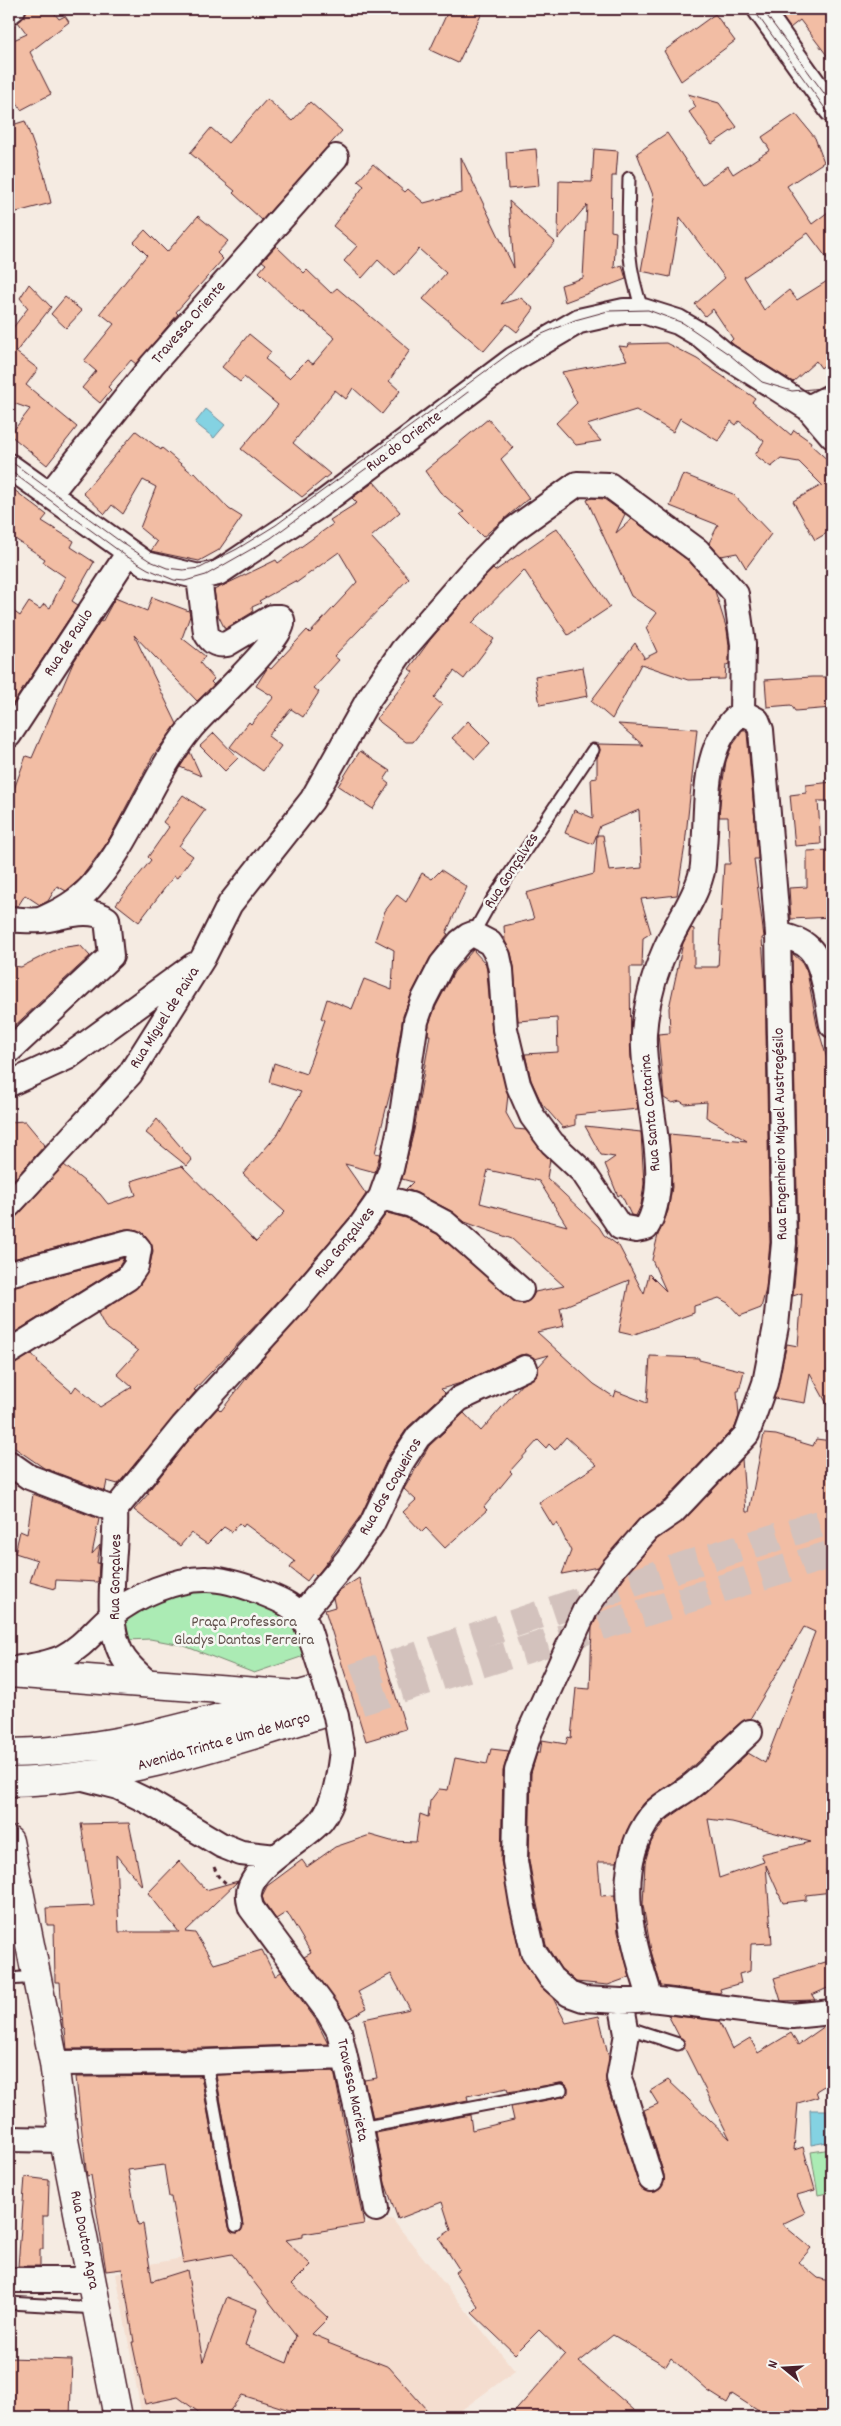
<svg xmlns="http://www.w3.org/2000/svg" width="841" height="2426" viewBox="0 0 841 2426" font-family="Dekko,sans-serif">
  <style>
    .built { fill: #f4ddcf }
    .green { fill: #abebb4; stroke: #7a8570 }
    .water { fill: #84d2e2; stroke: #6d8a99 }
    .building { fill: #f2bda4; stroke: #4a1f2b; fill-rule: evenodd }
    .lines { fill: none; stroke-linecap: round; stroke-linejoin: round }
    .primary-tunnel { stroke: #d3c2bd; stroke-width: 28; stroke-dasharray: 28 14; stroke-linecap: butt }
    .service-casing { stroke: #4a1f2b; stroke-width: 15 }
    .minor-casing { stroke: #4a1f2b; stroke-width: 28 }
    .tertiary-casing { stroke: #4a1f2b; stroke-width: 31 }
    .secondary-casing { stroke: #4a1f2b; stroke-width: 31 }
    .primary-casing { stroke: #4a1f2b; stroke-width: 31 }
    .path { stroke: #4a1f2b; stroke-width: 3; stroke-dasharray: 4 4; stroke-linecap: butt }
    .service { stroke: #f6f6f2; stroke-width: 11 }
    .minor { stroke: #f6f6f2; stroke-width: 24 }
    .tertiary { stroke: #f6f6f2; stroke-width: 28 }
    .secondary { stroke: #f6f6f2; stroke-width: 28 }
    .primary { stroke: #f6f6f2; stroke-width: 28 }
    .tram { stroke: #4a1f2b; stroke-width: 1 }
    .minor-bridge-casing { stroke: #4a1f2b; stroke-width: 28; stroke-linecap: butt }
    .minor-bridge { stroke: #f6f6f2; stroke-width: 24 }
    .labels { text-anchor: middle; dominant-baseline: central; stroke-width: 5; stroke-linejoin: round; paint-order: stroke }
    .street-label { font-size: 16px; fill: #4a1f2b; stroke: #f6f6f2 }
    .park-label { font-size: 16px; fill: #62524d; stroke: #f6f6f2 }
  </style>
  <rect width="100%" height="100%" fill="#f5ebe2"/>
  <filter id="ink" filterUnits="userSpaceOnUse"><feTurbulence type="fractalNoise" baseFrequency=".02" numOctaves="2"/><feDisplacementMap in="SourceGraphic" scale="10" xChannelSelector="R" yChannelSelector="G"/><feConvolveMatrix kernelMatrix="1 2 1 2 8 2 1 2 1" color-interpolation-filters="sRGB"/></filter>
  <g filter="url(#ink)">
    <path class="built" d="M392,2219L515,2371L452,2417H142L116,2274L150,2264Z"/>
    <path class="green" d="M203,1590L230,1592L279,1607L296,1627L304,1656L254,1673L182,1645L150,1639L127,1640L124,1630L126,1615L178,1592Z
      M832,2149V2192L818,2195L811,2152Z"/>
    <path class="water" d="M206,409L225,425L214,438L195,423Z
      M810,2110H827V2142L811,2145Z"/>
    <path class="building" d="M27,9H51L59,19L65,16L69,22L30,52L51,94L21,110L9,87V42L27,34L18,22L25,15Z
      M449,9H484L458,63L430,50Z
      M777,9H832V62L800,20L790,28Z
      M715,14L735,41L681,81L664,51Z
      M688,94L719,103L737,127L712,144L689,112L696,107Z
      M267,99L292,121L310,102L342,131L262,220L233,193L235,191L190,153L211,128L228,143Z
      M796,114L815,138L824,162L787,186L812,224L832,209V265L808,233L744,277L764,310L789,290L797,300L832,278V359L821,368L816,361L793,382L734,345L730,342L733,339L713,309L705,316L695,304L725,278L680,217L670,277L641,271L654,198L637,153L667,133L702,185L728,166L733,174L770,150L762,137Z
      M25,121L44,174L51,203L9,214V126Z
      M536,149L539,186L508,189L506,152Z
      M594,149L618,151L616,176H612L611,231L616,232L614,268L622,265L626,279L565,302L561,285L583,278L587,205L558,239L559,181L592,182Z
      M461,157L514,268L509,201L555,242L501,304L521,298L534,309L517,332L507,324L484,351L423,299L446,273L419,249L395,276L378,260L362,278L344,261L357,246L333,226L364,186L358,181L373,164L405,192L408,189L424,203L462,193Z
      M198,216L228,241L217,253L223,259L176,312L178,314L136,364L131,360L108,387L111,390L100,403L82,388L96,371L84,361L114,324L100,313L147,255L134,242L145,230L167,252Z
      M276,246L304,273L307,270L331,293L337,288L410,350L389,381L400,391L382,414L353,388L346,399L335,390L293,443L330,474L302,497L241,449L278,405L244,377L240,382L222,367L249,334L271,352L265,359L289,378L307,360L313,364L335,338L303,312L301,313L259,272L266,264L262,261Z
      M29,284L51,307L16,352L38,369L26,385L77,427L47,465L10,435L30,409L13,403L9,409V333L28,308L20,298Z
      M65,297L82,311L66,328L51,314Z
      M666,343L697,359L755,398L752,402L791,435L794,430L811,442L810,444L832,464V530L815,540L793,501L822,485L799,462L781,459L771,467L755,455L764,441L739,421L736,425L731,421L718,441L680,418L673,432L636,410L587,425L601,441L576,445L556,423L577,403L562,372L627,360L619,346L628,347L629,344Z
      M488,419L513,448L501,459L529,498L483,537L460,514L464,512L440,492L425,471Z
      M136,431L161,450L162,448L193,474L194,472L229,509L242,517L219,550L199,561L151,551L157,542L140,528L156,487L143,480L123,514L112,505L105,514L83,493Z
      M683,474L733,494L771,534L746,568L737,553L721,556L709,543L718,525L670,506Z
      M374,482L400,512L371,537L409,578L334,656L339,660L314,688L319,692L303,717L291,709L268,736L281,746L263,771L230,747L249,722L251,724L274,697L256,686L268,667L271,669L307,630L310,633L357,582L339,552L296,583L295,581L259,601L261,603L252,607L253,612L225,629L218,615L214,590L276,560L278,563L333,524L330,520L357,503L352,498Z
      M9,486L47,515L42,521L74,541L71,547L94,562L72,601L78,605L9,710V608L20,616L29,602L40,609L44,604L50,608L65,577L43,562L45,559L9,535Z
      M592,498L604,499L625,514L616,533L632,519L689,561L715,591L727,630L729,645V664L726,665L725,679L688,680L641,664L612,719L591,701L635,643L644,657L643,659L657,652L646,628L657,613L631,596L587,500Z
      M557,528L610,607L568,635L524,570L472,623L494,639L464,679L454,671L434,698L442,705L413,742H406L376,719L413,672L409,669L430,640L479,583L493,569L495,571Z
      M152,597L189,611L190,616L182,638L205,656L200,663L214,679L211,682L214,685L197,701L134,635L177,724L153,756L107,843L80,879L66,891L57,886L48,901L40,905L25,895L18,906H9V803L26,756L32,758L73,663L100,621L102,622L115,598L147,611Z
      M583,667L588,696L540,705L535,676Z
      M812,677H832V708L795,711L791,705L767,707L765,680Z
      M468,721L490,743L475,759L452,738Z
      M618,724L697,729L685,845L677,895L641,899L651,933L643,938L642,967H630L631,1056L638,1109L575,1115V1125L563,1128L542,1104L531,1080L525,1054L558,1052L557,1018L518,1021L514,967L511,953L505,941L504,926L534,919L526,893L594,874L597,835H603L609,871L642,868L639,810L600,826L593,844L565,833L574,810L593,818L591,779L597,778V758L600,750L598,744L643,745Z
      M744,729L747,733L758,854V859H754L764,937L762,938L765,982L770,1242L766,1289L761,1308L740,1316L728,1303L719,1298L694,1306V1313L632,1335L619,1332L629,1280L560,1308L564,1326L537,1332L594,1384L614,1397L616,1391L647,1403L650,1356L699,1358V1360L744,1371L739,1391H737L739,1416L735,1427L664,1501L638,1520L598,1567L562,1574L571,1551L557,1523L553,1526L539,1503L597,1465L566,1437L555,1450L549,1444L546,1448L538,1440L510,1471L512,1473L484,1507L487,1510L445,1548L426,1528L422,1532L403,1512L416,1500L404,1489L429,1446L464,1413L481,1431L522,1384L536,1376L538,1367L549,1355L535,1359L527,1354L520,1355L461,1383L441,1389L445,1393L408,1427L389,1455L361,1515L324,1566L316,1576L313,1573L307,1581L290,1568L295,1561L245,1524L243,1527L239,1523L232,1532L224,1527L207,1544L191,1533L180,1546L134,1510L149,1493H147L193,1435L218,1408L221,1411L253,1370L372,1233L387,1213L406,1218L437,1234L518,1303H525L531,1299L535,1292L564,1286L512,1239L465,1222L451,1211L417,1193L406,1189L413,1182L402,1179L414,1130L430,1035H428L429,1024L436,1006L454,972L473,950L486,964L487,972L492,1032L508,1095L506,1113L515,1129L526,1130L550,1160L547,1178L599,1227L604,1235L619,1246L644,1294L649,1274L666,1291L652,1260L658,1235L668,1211L672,1187L669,1134L747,1141L706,1117L707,1102L685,1104L680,1101L672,1103L664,1098L658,1034L670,1033L669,1008L683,943L691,928L694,929V967H718L724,864H730L728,817H719L721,794L726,761L732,746ZM488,1170L539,1181L567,1226L480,1203Z
      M214,733L238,758L225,771L200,746Z
      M360,751L390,771L384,780L389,784L373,809L338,786Z
      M190,752L201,776L180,767Z
      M832,782V801H818L821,844L795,846L790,795L806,793V785Z
      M183,795L205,810L179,846L193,856L177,878L174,876L139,922L116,904L151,860L148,857L169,827L163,822Z
      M832,850V917L791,919L789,888L807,887V851Z
      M441,870L467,887L446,933L448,934L430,958L411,995L403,1016L393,1081L375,1153L380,1154L375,1172L345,1164L366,1194L351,1216L286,1293L194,1390L196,1391L118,1484L107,1481L105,1491L44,1468L9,1444V1366L32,1354L38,1361L37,1362L72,1392L76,1386L100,1407L132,1387L117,1374L138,1351L105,1327L98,1313L139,1286L149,1269L153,1251L152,1245L144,1234L137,1230L126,1229L9,1260V1218L19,1214L64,1165L100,1194L108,1204L136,1195L131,1181L182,1166L256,1242L285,1212L243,1174L277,1135L301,1092L269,1082L274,1063L306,1074L325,1020L321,1018L327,999L352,1009L364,979L392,990L394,950L375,940L385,911L397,895L406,902L422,873L432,879Z
      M80,945L90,956L9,1031V979L12,966L21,967L59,948Z
      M792,953L802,962L807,972L817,1025L832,1075V1413L810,1373L805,1403L774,1398L787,1344L798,1346L802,1293L793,1296L798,1243Z
      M157,1119L192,1160L187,1166L146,1133Z
      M25,1121L45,1145L9,1185V1122Z
      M585,1126L641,1132L644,1184L641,1205L636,1216L631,1215L621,1194L618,1196L605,1164L615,1157L601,1155Z
      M124,1258L118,1268L9,1336V1287Z
      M764,1434L776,1435L813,1446L816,1439L832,1441V1785H827L825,1803L832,1837V1892L806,1895V1900L783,1903L766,1865L772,1943L751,1944L750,1971L739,1974L741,1983L720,1989L721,1992L719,1993L661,1986L651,1951L643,1905L645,1862L651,1842L665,1821L703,1794L748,1753L765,1763L815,1632L804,1627L750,1719L741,1722L685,1773L645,1802L627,1830L617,1862H598L601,1896L615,1895L618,1932L630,1977L608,1985L576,1982L561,1969L546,1945L536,1900L529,1860L531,1773L537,1753H540L542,1740L566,1744L568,1737L571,1738L576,1688L590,1689L592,1627L598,1615L625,1576L657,1539L683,1521L742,1459L746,1512H749ZM708,1819L732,1822L811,1842L761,1854L764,1862L719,1878Z
      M33,1494L99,1519L92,1554L100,1545L97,1563H99L98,1582L56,1580L55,1589L30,1582L37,1560L15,1553L20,1531L27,1534Z
      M359,1578L406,1729L366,1741L325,1610L335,1607L333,1598L340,1590Z
      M491,1749L509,1751L503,1771L501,1861L520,1954L540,1986L553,1998L566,2023L599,2016L609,2058L606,2082L638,2183L642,2189L649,2192H656L664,2182V2175L644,2110L658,2104L650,2091L668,2080L730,2139L684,2047L685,2042L679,2036L668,2015L719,2021L732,2049L750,2038L758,2053L791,2033L798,2045L825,2026H832V2081L816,2091L818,2097L798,2103L794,2150L803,2147L815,2190L797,2195L805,2213L782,2224L811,2248L799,2262L818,2278L832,2282V2417H805L792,2409L787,2417H768L732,2394L727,2403L708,2391L671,2358L666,2366L613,2335L579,2362L642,2417H510L565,2355L539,2330L515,2354L472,2313L478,2307L455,2272L459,2269L439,2238L451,2230L442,2202L398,2219L385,2183L376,2133L470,2115L472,2130L514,2120L511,2107L563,2097L568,2093V2088L564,2083H560L508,2092L507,2088L467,2096L468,2100L373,2118L364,2080L377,2078L364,2019L410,2009L391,1974L358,1992L367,2008L348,2019L304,1957L311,1953L287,1912L276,1919L264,1902L262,1896L267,1886L302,1860L307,1867L335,1847L370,1835L391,1841L416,1842L420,1814L428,1817L430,1801L439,1789L448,1790L455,1758L487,1764Z
      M129,1823L142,1886L116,1855L119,1932H179L148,1893L179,1861L206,1890L238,1881L185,1932L195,1933L214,1964L262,1950L275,1976L281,1972L316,2020L328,2044L206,2048L67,2049L65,2029L63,2027L60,1982H55L54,1925H47L46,1908L94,1906L81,1824Z
      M832,1960V1986L812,1995L815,2000L781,2001L774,1978Z
      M334,2071L364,2224L303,2234V2237L285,2240L311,2265L292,2284L328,2318L312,2334L329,2341L328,2343L389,2367L433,2417H312L242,2395L225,2417H205L178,2397L145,2404L132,2342H134L122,2269L106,2271L91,2175L87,2176L86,2169L76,2077L201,2076L229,2227L231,2231L237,2233L241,2231L243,2225L216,2075ZM164,2165L169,2197H171L183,2263L232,2254L296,2336L287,2363L245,2345L257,2309L227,2297L203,2362L187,2270L152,2281L143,2224L138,2225L128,2170Z
      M25,2177L49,2180L48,2216H43V2249H40V2266H18Z
      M9,2358L72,2360L70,2417H9Z"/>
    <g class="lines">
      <path class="primary-tunnel" d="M314,1691L689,1564L832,1520
        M320,1714L832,1554"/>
      <g class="service-casing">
        <path id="service" d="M629,178C628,228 625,263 643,311
          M473,934L492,900L593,750
          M9,1979L36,1977
          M626,2027L678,2044
          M206,2062L236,2226
          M361,2128L561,2090
          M9,2303L97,2308"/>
      </g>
      <g class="minor-casing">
        <path id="minor" d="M760,9L832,110
          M9,12L13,9
          M808,408L832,396
          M9,466L146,564L199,577L218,573L320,505L514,359L579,321L624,311H643L678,322L702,336L726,356L808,408L832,436
          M49,495L152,365L336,157
          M9,735L129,552
          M9,919C19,920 31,921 41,920C61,918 89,906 107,919L111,956L9,1051
          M40,920C59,912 76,903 90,888C133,841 151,776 191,728C204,711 288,636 282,620L280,617H272L227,644C216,646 211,642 206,633L199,577
          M778,934C788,937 801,940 809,948C824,962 828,1005 832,1025
          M9,1084L68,1057L194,965
          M381,1197L411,1205L445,1223L521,1290
          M9,1205L130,1074L203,958L230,904L312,800L368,700L402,651L469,574L510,532L577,484L609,485L698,551L736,594L743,644L742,712L757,720L761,730L778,934L784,1243L776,1326L765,1383L747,1434L673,1512L648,1529L614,1568L586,1608L530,1731L517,1771L515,1861L522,1903L533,1951L551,1978L569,1994L583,1999L621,2001L651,1999C632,1943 611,1868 651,1816C661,1803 681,1795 694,1784C713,1768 731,1749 750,1732
          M9,1274L129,1242L134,1243L139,1249L136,1266L128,1278L9,1352
          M9,1463L29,1477L115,1510
          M302,1614L348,1559L372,1524L401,1463L418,1437L459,1399L525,1368
          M15,1669C31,1666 49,1664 63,1657C84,1646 95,1629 112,1615C135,1596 176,1578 207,1579C224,1579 242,1585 258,1591C278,1599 297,1605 307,1625
          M147,1682C139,1675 131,1668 125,1660C100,1623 118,1553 115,1510L183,1426L296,1302L362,1224L381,1197L391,1169L400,1128L416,1021L423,1001L442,964L460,942L468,936L473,934L490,943L498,956L501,970L505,1029L518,1084L532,1116L552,1143L583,1172L620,1227L636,1230L646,1228C676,1181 641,1087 644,1034C646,1001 656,968 670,939C680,918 695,898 701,875C704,867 703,857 704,848C708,801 701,744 742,712
          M342,1751C339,1774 336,1802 321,1821C305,1840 251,1866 249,1893C248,1898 250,1903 251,1908L328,2012L339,2031L361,2128L376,2209
          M79,1777L118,1787L149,1802L221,1845L241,1853L276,1857
          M651,1999L792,2016L832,2012
          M621,2001L627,2034L619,2078L651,2179
          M54,2063L206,2062L345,2057
          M9,2139L64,2140
          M9,2280H91"/>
      </g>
      <g class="tertiary-casing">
        <path id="tertiary" d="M9,1841L54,2063L64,2140L118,2417"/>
      </g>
      <g class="secondary-casing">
        <path id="secondary" d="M9,1673L297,1695"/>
      </g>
      <g class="primary-casing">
        <path id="primary" d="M9,1753C113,1752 214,1720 314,1691
          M9,1782C117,1780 218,1746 320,1714"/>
      </g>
      <path class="path" d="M214,1867L218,1876L228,1885"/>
      <use href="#service" class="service"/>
      <use href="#minor" class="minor"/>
      <use href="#tertiary" class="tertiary"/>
      <use href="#secondary" class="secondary"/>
      <use href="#primary" class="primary"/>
      <path class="tram" d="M753,9L832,118
        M762,9L832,104
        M9,460L121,542L150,561L167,568L183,570L200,568L237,549L276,525L510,353L542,334L575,320L608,311L648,310L683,323L730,355L762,382L792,391L832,387
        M9,470L126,556L148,569L174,580L185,581L206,575L271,538L401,443L468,392"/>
      <g class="minor-bridge-casing">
        <path id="minor-bridge" d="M307,1625L336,1716L342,1751"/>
      </g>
      <use href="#minor-bridge" class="minor-bridge"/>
    </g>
  </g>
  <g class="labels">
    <g class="street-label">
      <text transform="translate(189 323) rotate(-49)">Travessa Oriente</text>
      <text transform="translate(404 442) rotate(-37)">Rua do Oriente</text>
      <text transform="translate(69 643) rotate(-57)">Rua de Paulo</text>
      <text transform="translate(512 871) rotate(-57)">Rua Gonçalves</text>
      <text transform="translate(165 1018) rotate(-58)">Rua Miguel de Paiva</text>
      <text transform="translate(651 1113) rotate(-95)">Rua Santa Catarina</text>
      <text transform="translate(781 1134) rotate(-91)">Rua Engenheiro Miguel Austregésilo</text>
      <text transform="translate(345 1243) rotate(-51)">Rua Gonçalves</text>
      <text transform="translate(391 1487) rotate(-60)">Rua dos Coqueiros</text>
      <text transform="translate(116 1577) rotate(-89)">Rua Gonçalves</text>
      <text transform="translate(224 1742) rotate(-16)">Avenida Trinta e Um de Março</text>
      <text transform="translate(352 2090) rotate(78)">Travessa Marieta</text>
      <text transform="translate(84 2240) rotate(79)">Rua Doutor Agra</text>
    </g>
    <g class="park-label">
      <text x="244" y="1622">Praça Professora<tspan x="244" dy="18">Gladys Dantas Ferreira</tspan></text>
    </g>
  </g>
  <rect width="841" height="2426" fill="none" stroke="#f6f6f2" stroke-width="30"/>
  <rect x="15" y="15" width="811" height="2396" fill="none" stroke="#4a1f2b" stroke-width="2" filter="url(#ink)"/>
  <g transform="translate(784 2368) rotate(288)" stroke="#f6f6f2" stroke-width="4" paint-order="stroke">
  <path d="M0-4L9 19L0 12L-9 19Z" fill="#4a1f2b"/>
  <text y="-8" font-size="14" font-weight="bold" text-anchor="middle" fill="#4a1f2b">N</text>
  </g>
</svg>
